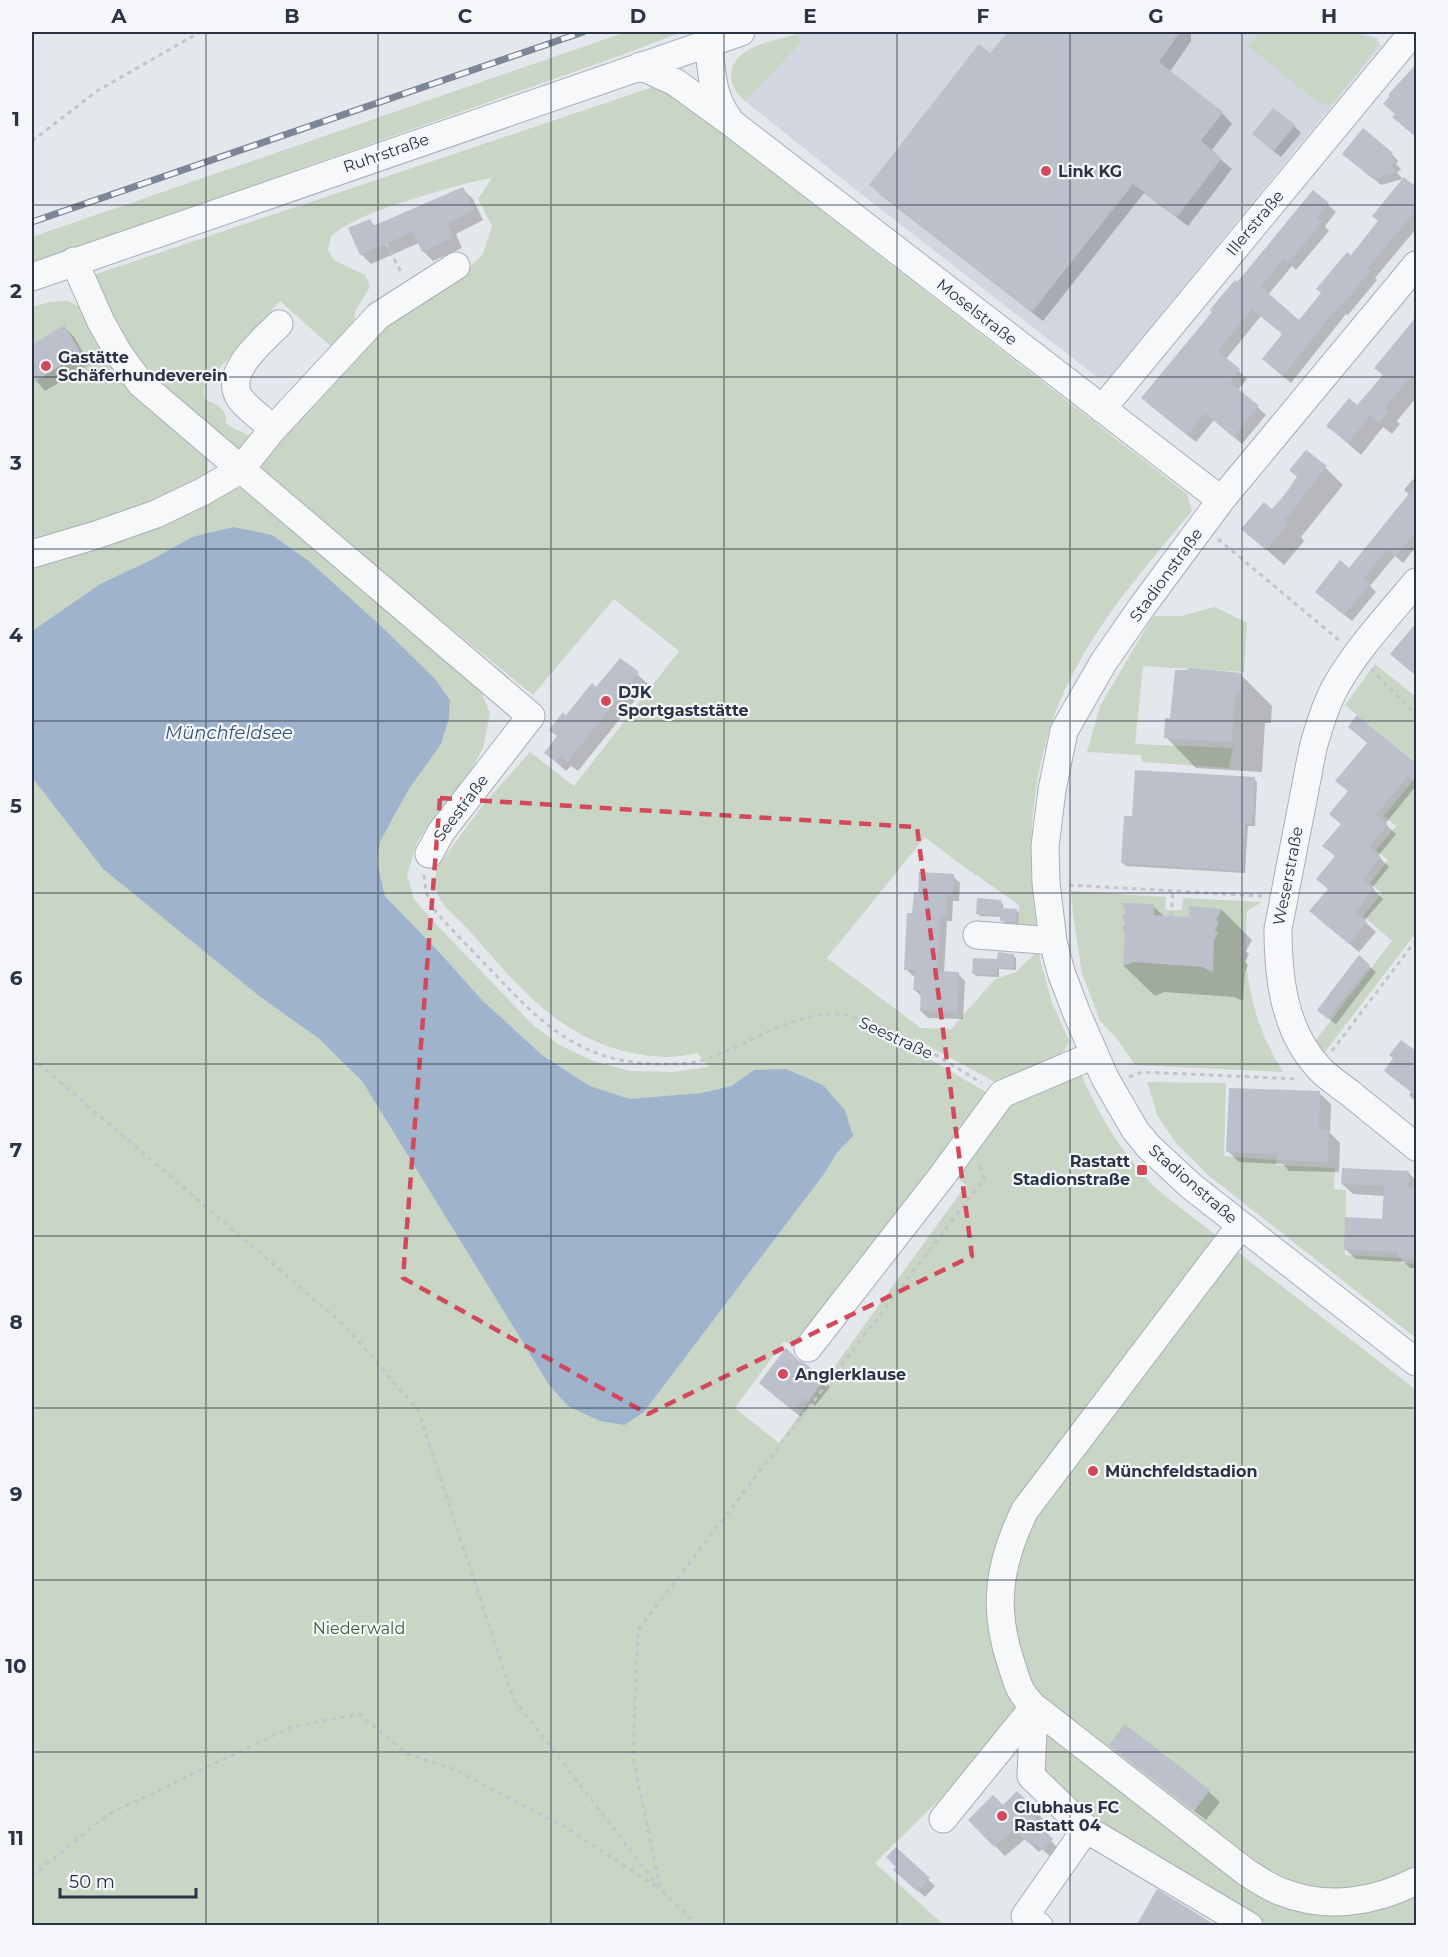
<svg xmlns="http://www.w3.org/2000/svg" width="1448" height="1957" viewBox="0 0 1448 1957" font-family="Montserrat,sans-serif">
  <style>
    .built { fill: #d2d6de }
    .green { fill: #c9d6c5 }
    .water { fill: #9fb4cc }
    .shadow { fill: #0003 }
    .building { fill: #bbc0ca }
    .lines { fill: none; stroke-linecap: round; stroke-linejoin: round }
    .minor-casing { stroke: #a9aeb7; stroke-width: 29 }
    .path { stroke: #c2c5cb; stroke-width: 3; stroke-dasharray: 4.5 4.5; stroke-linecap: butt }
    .minor { stroke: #f7f8fa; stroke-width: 27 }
    .rail-casing { stroke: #7d8696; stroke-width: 7 }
    .rail { stroke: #f4f6f9; stroke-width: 4.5; stroke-dasharray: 14; stroke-linecap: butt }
    .marked { fill: none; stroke: #d1495b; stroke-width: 4.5; stroke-dasharray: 12 8; stroke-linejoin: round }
    .grid { fill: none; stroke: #2b3445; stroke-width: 1.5; stroke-opacity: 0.55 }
    .poi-dot { fill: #d1495b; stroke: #f4f6f9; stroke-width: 2 }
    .labels { text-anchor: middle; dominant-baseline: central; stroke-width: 4.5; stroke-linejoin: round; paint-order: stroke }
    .street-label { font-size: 16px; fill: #2b3445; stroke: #f4f6f9 }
    .poi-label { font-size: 16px; font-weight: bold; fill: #2b3445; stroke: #f4f6f9; text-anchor: start }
    .park-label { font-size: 16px; fill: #3f6138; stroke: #f4f6f9 }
    .water-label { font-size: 18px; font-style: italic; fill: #34527a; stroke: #f4f6f9 }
    .neatline { fill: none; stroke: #2b3445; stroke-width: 2 }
    .grid-label { font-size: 20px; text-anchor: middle; font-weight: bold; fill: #2b3445 }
  </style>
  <rect width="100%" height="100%" fill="#e4e7ec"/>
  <path class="built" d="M805,32H1359L1377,38L1381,46L1110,376L1097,377L855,189L745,101L801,43L798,34Z"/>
  <path class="green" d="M626,32H682L619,56L32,264V237Z
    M1260,32H1355L1375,40L1377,47L1334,102C1328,106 1325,105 1319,103L1248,46Z
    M798,34L801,43L745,101C724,83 727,60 752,48C766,41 784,38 798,34Z
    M659,85L1187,494L1192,511C1151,560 1109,608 1078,664C1033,743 1023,841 1037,929L1018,927L1019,905L956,861L925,837L827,958L921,1028L951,1029L995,979L1016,972L1038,951L1052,1003L1069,1040L1065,1050L1058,1056L995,1082L914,1038L909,1047L986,1092L798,1349L784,1341L735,1408L779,1443L966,1185L951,1173L1010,1095L1080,1072C1100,1118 1124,1157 1160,1192L1416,1390V1925H1267L1085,1815L1001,1739L875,1863L944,1925H32V767L34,780L103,869L259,996L318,1038L362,1081L549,1385L625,1425L644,1412L824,1174L837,1153L853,1136L754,1070L731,1086L701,1093L630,1100L590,1086L542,1055L482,1000L441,954L385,896L377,862L380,842L409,789L419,775L192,537L151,560L100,584L32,631V561L230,488H245L480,689L490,714L483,748L468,776L440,808L417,842L407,875L414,899L434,922L532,1024L558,1044L593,1061L631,1071L672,1072L709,1067L697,1053C687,1055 676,1057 665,1057C639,1056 609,1049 586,1037C533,1010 502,966 463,924C455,915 444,908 439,897C433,887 435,876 438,866L483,805L530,752L574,786L679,651L614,599L533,695L264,476L260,463L371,333L455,282L483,254L492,226L478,199L492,178C471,181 450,188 429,194C395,205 359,214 331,236L328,250L334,260L365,275L370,287L355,311L354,327L335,350L280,301L207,382L203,391L205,399C216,404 228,409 226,423C235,431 240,430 249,436L252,445L244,449L234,448L173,398L133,358L93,275Z
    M68,301L82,308L107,355L130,392L202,449L208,461L207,476L198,485L32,547V307L49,302Z
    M1215,607L1247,623L1244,672L1143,666L1135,744L1233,748L1229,768L1142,762L1141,755L1087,752L1100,706L1153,616H1181Z
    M1375,664L1416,697V763L1345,705Z
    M1416,777V933L1324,1053L1315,1041L1392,941L1363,916L1382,893L1370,883L1388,860L1376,850L1396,826L1384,816Z
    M1071,891L1166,897L1165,910H1182L1183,898L1262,902L1247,911C1242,972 1251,1020 1283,1072L1135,1065L1117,1039L1100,1021L1082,973L1073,915Z
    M1147,1082L1226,1083L1224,1156L1276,1160V1165L1335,1168L1334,1189L1346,1190L1345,1255L1401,1258L1402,1263L1416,1264V1338L1208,1175L1177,1144L1158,1117Z"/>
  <path class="water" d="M234,527L272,535L310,562L381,626L435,679L450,700L449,718L441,744L409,789L394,816L380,842L377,862L385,896L441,954L482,1000L542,1055L590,1086L630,1099L701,1093L731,1086L754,1070L786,1069L823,1085L845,1110L853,1136L837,1153L824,1174L644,1412L625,1425L600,1421L568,1406L549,1385L362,1081L318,1038L259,996L103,869L34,780L32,767V631L100,584L151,560L192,537Z"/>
  <path class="shadow" d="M1010,32H1191V41L1169,73L1222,113L1232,124L1211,151L1232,169L1188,226L1144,193L1043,321L881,195L871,185L991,55Z
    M1411,73L1416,77V137L1403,126L1396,115L1392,96Z
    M1294,126L1301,133L1281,157L1261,141Z
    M1392,154L1398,161L1396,164L1401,169L1397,173L1403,179L1381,185L1351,160Z
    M1416,188V229L1375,278L1377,280L1348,315L1346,314L1291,383L1272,367L1284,335L1261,316L1226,359L1247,379L1238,390L1266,415L1242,444L1214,420L1196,442L1151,406L1237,284L1313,192L1336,212L1325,226L1329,231L1296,270L1292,266L1268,295L1299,322L1351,257Z
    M463,189L473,199L483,220L456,234L462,248L433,261L423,251L419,243L371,264L361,254L369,220L376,227Z
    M1416,319V398L1397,421L1400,424L1392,434L1383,427L1361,455L1328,426L1357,407L1384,376L1376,368Z
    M64,327L74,337L90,364L45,391L32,376V347Z
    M1306,452L1326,468L1343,485L1301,537L1304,541L1284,565L1243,529L1272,511L1299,478Z
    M1413,479L1416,482V547L1403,563L1395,556L1370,586L1376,592L1352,621L1324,599L1410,495L1404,490Z
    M1416,625V675L1392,654Z
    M621,660L648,684L578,771L571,766L566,771L546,753L558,737L566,717L597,689Z
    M1241,675L1272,706L1271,723H1265L1262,772L1196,768L1166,737L1171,720Z
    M1358,717L1416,765V786L1385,824L1396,834L1378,856L1389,867L1372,888L1383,899L1364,921L1376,932L1359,952L1311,911L1329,890L1318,879L1336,857L1324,846L1342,825L1331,814L1349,792L1337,781L1369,744Z
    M1254,779L1257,782L1255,826H1248L1245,873L1126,866L1123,863L1133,818Z
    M953,876L960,883L959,901H953L952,921H947L944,973L958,974L965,981L963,1019L928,1018L921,1011L922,997L915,990L916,976H913L906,969L913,914Z
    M1000,901L1003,904V909L1016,910L1019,913L1018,924L1004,923L1002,917L980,916L978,913Z
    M1153,906L1165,917L1190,919L1191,908L1222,910L1252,940L1246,951L1249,954L1245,962L1248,965L1245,972L1243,1001L1234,997L1164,992L1155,996L1124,966L1126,934Z
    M1013,955L1016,958V970L999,969V977L976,976L973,973Z
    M1369,966L1376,972L1336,1024L1325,1016Z
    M1414,1056L1416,1058V1102L1409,1095L1412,1091Z
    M1319,1093L1331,1104L1330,1133L1340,1143L1339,1172L1289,1171L1283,1164L1239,1162L1228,1151Z
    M1408,1172L1416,1181V1268H1410L1404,1262L1356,1259L1345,1249L1384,1221L1385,1196L1353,1194L1342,1184Z
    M798,1362L830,1387L815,1406L812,1403L801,1417L767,1389Z
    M1125,1726L1209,1792L1220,1802L1206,1820L1122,1755L1111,1744Z
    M1017,1793L1043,1819L1038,1824L1053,1839L1051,1841L1061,1851L1053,1859L1042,1849L1039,1852L1025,1839L1005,1856L970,1820L1003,1807Z
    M896,1850L935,1886L925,1897L901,1876Z"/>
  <path class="building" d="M1008,32H1180L1159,62L1223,112L1201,141L1222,158L1177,217L1133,184L1032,312L869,185L979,44L990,53Z
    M1416,64V137L1392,117L1395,114L1383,104L1390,96L1388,95Z
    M1273,108L1295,125L1274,151L1252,134Z
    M1363,128L1393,153L1390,156L1395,161L1391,166L1398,172L1373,179L1342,154Z
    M1404,177L1416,187V210L1367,269L1370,271L1339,309L1338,307L1283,376L1262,359L1282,334L1252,309L1218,351L1240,369L1230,382L1259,406L1233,437L1205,413L1187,435L1141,398L1212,312L1210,310L1217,301L1235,280L1237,282L1244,274L1313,190L1329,203L1317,218L1322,222L1288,263L1283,259L1261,287L1299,320L1321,293L1316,289L1322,282L1347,252L1351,255L1378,221L1372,216Z
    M463,187L474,210L447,224L453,238L422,252L413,232L360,255L348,228L370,219L373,226Z
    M1416,317V371L1385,408L1389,411L1379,423L1370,416L1348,443L1326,426L1349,398L1357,405L1383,375L1374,368Z
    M64,325L81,353L32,383V345Z
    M1306,450L1327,466L1285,520L1288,523L1266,550L1241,529L1264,502L1272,509L1285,494L1297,477L1289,470Z
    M1416,485V531L1396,557L1387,550L1363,579L1370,584L1344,615L1315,592L1340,560L1349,568Z
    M1416,623V676L1390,654Z
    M620,658L639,672L567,762L560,756L556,762L544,753L557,736L549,730L563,712L566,715L592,683L596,687Z
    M1189,668L1242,673L1241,693H1235L1232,742L1164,738L1165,718H1170L1175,670H1188Z
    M1357,715L1416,763V783L1408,776L1376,815L1388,824L1369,847L1381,857L1363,879L1374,889L1355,912L1367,922L1349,944L1309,911L1328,889L1316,879L1335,856L1322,846L1341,824L1329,814L1348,791L1335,781L1367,743L1348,727Z
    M1135,770L1255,777L1252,824H1245L1242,871L1121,863L1124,816H1132Z
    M919,872L954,874L952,895H947L946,915H941L937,971L959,972L957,1013L920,1011L921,991L913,990L915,970H904L907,913H912L914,892H918Z
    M977,898L1001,900V908L1017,909L1016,922L1000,921V915L976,914Z
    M1122,903L1154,904V915L1189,917V906L1222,909L1216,920L1219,922L1215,930L1218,933L1214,940L1213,972L1202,967L1133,962L1123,966L1125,934L1122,927L1125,924L1122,916L1126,913Z
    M998,952L1014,954L1013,968L997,967L996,975L972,974L973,958L997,959Z
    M1359,955L1370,965L1328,1019L1317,1010Z
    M1401,1040L1416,1051V1096L1384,1071L1393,1058L1389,1055Z
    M1229,1088L1320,1091L1319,1130H1329L1328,1162L1277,1160V1154L1226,1152Z
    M1342,1168L1409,1171L1408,1188H1416V1259L1398,1258V1252L1344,1249L1345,1217L1382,1219L1384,1186L1341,1184Z
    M786,1348L798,1360L806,1364L824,1379L808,1400L804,1398L793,1411L759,1383Z
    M1125,1724L1210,1790L1194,1811L1109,1745Z
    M1017,1791L1034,1808L1029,1813L1044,1828L1042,1830L1052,1840L1042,1850L1031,1840L1028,1843L1014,1830L994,1847L968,1820L993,1795L1003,1805Z
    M896,1847L930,1878L918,1892L893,1870L896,1867L886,1857Z
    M1157,1889L1217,1926H1136Z"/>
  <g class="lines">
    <g class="minor-casing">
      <path id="minor" d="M708,42C712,70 711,96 729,119
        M640,66L675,82L733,124L1221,500
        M74,261L101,322L119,354L141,384L531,716L441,832L429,854
        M1416,265L1221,500L1141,608L1103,663L1064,731L1052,790L1045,846L1046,883L1053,941L1061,972L1077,1014L1105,1078L1135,1130L1149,1147L1191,1186L1416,1362
        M32,277L741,32
        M1102,409L1409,37
        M273,429C264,420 245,407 239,397C224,371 263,341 279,324
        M32,554L96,535L156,514L202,492L240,470L273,429L378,316L456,266
        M1416,582C1389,615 1359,646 1337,684C1326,703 1319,726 1313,748L1278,929C1278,977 1284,1031 1319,1068C1328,1078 1341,1086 1351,1094C1373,1112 1395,1129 1416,1147
        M977,935L1053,941
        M1241,1225L1025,1510C999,1563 992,1607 1011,1663C1018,1684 1018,1691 1034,1707L1246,1872C1257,1879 1270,1888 1282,1892C1327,1910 1375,1902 1416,1881
        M808,1348L942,1176L1002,1094L1094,1055
        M1034,1707L1031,1776L1086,1829
        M943,1819L1034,1707
        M1039,1926L1025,1916L1086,1829L1249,1926"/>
    </g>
    <path class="path" d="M32,141L97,91L200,32
      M386,243L402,274
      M1218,539L1340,641
      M1371,669L1416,715
      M424,875L426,892L433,908C451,930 472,950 492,971C542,1025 583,1064 661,1064C675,1064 693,1064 706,1059C750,1044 787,1015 834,1014C874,1014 947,1062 982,1083
      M1069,885L1263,896
      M1171,916L1173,891
      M1332,1051L1416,940
      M32,1058L344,1325L418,1410L513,1698L661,1890L699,1926
      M1129,1077L1142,1072L1298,1079
      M32,1876L107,1815L291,1727L359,1714L407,1754L451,1768L565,1827L657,1887
      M660,1887L633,1758L638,1630L984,1179L979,1163"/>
    <use href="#minor" class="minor"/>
    <g class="rail-casing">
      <path id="rail" d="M32,222L583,32"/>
    </g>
    <use href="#rail" class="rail"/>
  </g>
  <path class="marked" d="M440,798L917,827L972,1256L648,1414L403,1278Z"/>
  <path class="grid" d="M206,32V1926M378,32V1926M551,32V1926M724,32V1926M897,32V1926M1070,32V1926M1242,32V1926M32,205H1416M32,377H1416M32,549H1416M32,721H1416M32,893H1416M32,1064H1416M32,1236H1416M32,1408H1416M32,1580H1416M32,1752H1416"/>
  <g class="poi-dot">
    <circle cx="1046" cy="171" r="6"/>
    <circle cx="46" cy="366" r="6"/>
    <circle cx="606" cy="701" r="6"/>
    <rect x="1136" y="1164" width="12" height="12" rx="3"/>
    <circle cx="783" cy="1374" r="6"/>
    <circle cx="1093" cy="1471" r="6"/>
    <circle cx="1002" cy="1816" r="6"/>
  </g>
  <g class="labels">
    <g class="street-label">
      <text transform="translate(386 153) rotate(-19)">Ruhrstraße</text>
      <text transform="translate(1255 223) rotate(-50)">Illerstraße</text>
      <text transform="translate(977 312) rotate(38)">Moselstraße</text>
      <text transform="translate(1166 575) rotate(-54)">Stadionstraße</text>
      <text transform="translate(461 808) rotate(-53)">Seestraße</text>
      <text transform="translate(1288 876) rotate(-79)">Weserstraße</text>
      <text transform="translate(896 1038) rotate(25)">Seestraße</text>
      <text transform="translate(1193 1184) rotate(41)">Stadionstraße</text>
    </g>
    <g class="poi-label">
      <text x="1058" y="171">Link KG</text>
      <text x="58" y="357">Gastätte<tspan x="58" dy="18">Schäferhundeverein</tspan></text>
      <text x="618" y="692">DJK<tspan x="618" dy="18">Sportgaststätte</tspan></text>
      <text x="1130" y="1161" text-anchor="end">Rastatt<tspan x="1130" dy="18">Stadionstraße</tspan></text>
      <text x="795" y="1374">Anglerklause</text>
      <text x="1105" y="1471">Münchfeldstadion</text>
      <text x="1014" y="1807">Clubhaus FC<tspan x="1014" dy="18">Rastatt 04</tspan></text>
    </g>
    <g class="park-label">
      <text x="359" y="1628">Niederwald</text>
    </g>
    <g class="water-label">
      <text x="229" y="733">Münchfeldsee</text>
    </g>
  </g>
  <rect width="1448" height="1957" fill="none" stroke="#f4f6f9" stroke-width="66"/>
  <path d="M60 1888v9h136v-9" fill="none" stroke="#2b3445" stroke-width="3"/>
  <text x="69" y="1888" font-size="18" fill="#2b3445" stroke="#f4f6f9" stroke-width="4.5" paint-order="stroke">50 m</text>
  <rect x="33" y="33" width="1382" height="1891" class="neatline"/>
  <g class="grid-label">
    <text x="119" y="23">A</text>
    <text x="292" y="23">B</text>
    <text x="465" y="23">C</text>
    <text x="638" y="23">D</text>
    <text x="810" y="23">E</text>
    <text x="983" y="23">F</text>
    <text x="1156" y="23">G</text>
    <text x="1329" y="23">H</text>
    <text x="16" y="126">1</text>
    <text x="16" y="298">2</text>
    <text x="16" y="470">3</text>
    <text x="16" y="642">4</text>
    <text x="16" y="813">5</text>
    <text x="16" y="985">6</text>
    <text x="16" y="1157">7</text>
    <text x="16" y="1329">8</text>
    <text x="16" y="1501">9</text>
    <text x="16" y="1673">10</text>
    <text x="16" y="1845">11</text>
  </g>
</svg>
